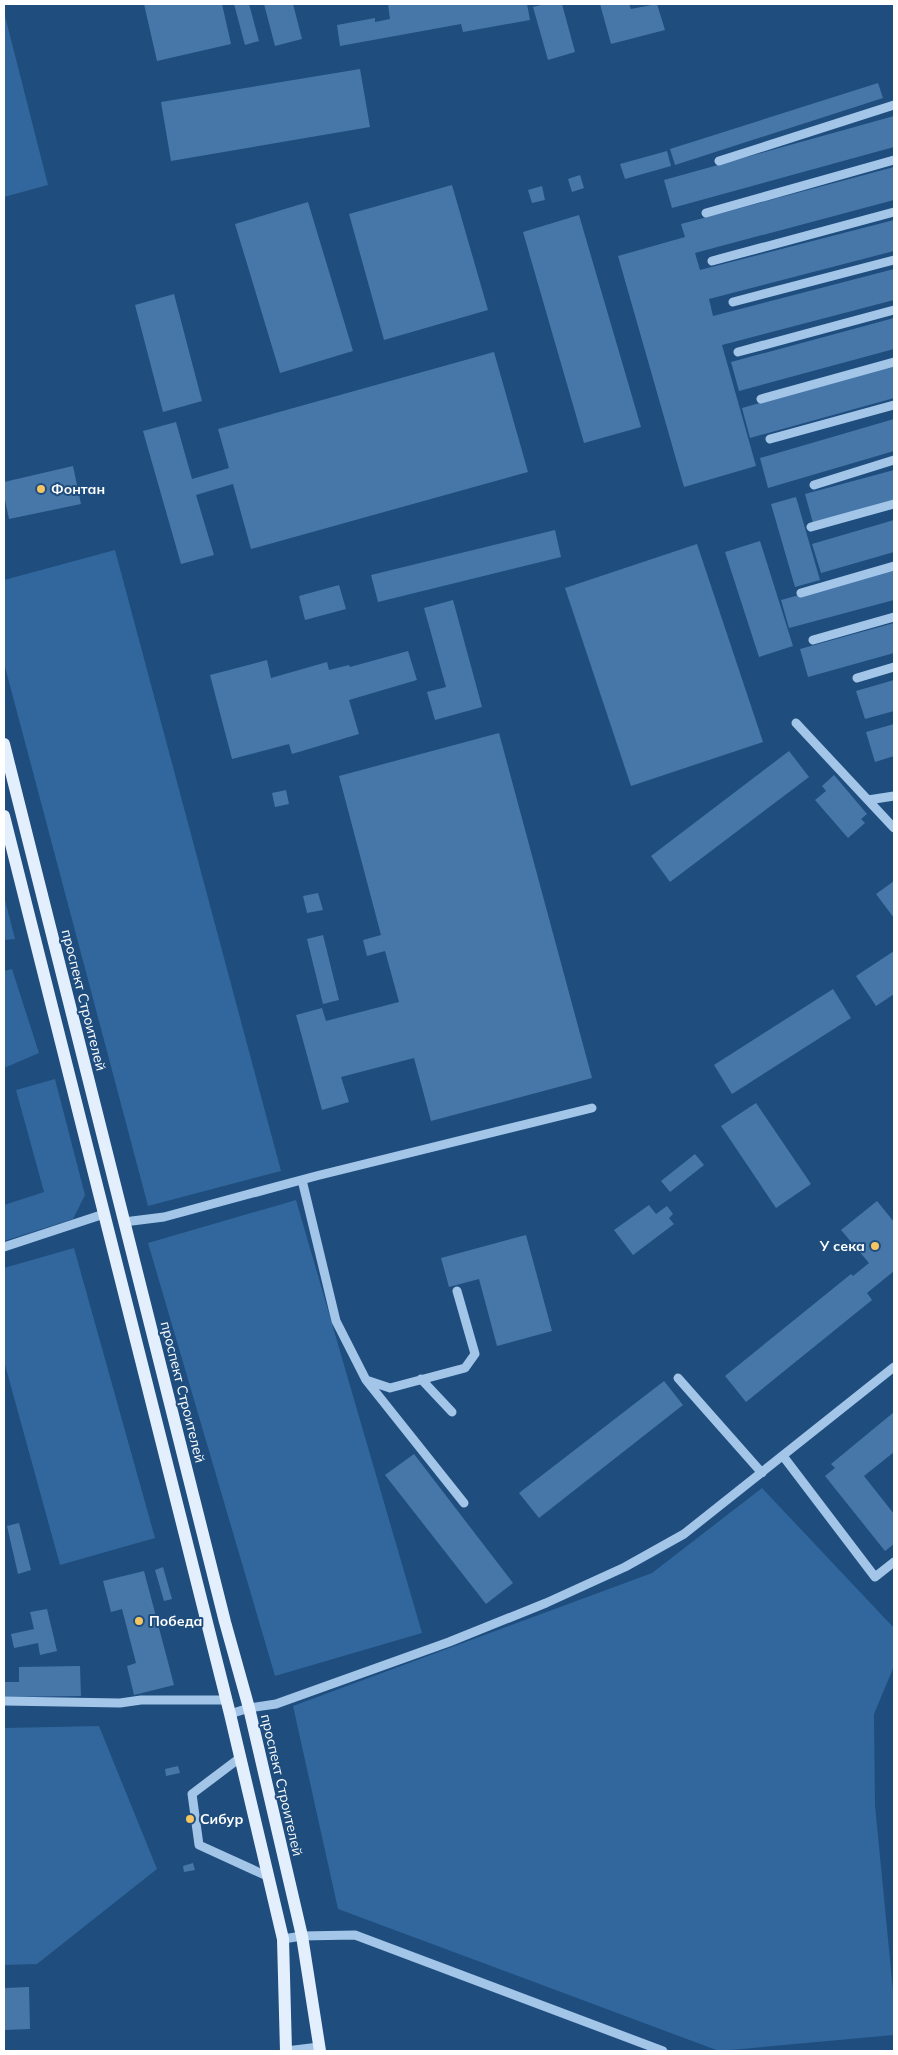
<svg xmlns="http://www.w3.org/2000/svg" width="898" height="2055" viewBox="0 0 898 2055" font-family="Mulish,sans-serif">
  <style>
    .green { fill: #31679c }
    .building { fill: #4777a8 }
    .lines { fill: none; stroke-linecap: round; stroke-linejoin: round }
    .minor { stroke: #a2c5e8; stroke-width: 9 }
    .major { stroke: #e4effe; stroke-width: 12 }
    .poi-dot { fill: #f6c461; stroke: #1e4d7e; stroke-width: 2 }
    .labels { text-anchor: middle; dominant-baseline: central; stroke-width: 4; stroke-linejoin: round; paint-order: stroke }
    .poi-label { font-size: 14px; font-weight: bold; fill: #fff; stroke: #1e4d7e; text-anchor: start }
    .street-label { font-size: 14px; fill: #fff; stroke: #1e4d7e }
  </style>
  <rect width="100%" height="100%" fill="#1e4d7e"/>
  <path class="green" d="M4,12L48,185L4,197Z
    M115,550L281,1171L148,1206L4,663V580Z
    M4,896L15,939L4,940Z
    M12,969L39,1053L4,1068V971Z
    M55,1079L85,1195L73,1219L4,1241V1205L44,1192L16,1090Z
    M296,1200L422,1633L275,1676L148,1243Z
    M74,1248L155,1538L60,1565L4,1361V1268Z
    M762,1488L894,1628V1666L874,1714L875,1805L894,2001V2035L719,2051L338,1909L293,1706L652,1573Z
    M99,1726L157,1869L37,1964L4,1965V1728Z"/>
  <path class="building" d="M144,4H222L231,44L157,61Z
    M234,4H249L259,41L245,45Z
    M264,4H293L302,39L275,46Z
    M388,4H527L530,20L463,32L461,24L340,46L337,25L375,18V22L390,19Z
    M545,4H562L575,52L548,60L533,7Z
    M600,4H629L631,9L657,4L665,30L611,44Z
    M360,69L370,127L171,161L161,102Z
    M878,83L883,98L675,165L670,149Z
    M894,116V147L672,208L664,180Z
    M667,151L671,166L625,179L620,164Z
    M894,167V200L695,253L700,270L894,220V251L709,299L713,316L894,269V300L722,345L756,466L684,487L618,256L685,237L681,224Z
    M580,175L584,188L572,192L568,179Z
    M452,185L488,310L384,340L349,214Z
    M542,186L545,200L532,203L528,190Z
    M308,202L353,351L280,373L235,224Z
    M579,215L641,427L584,443L523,232Z
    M174,294L202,401L163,412L135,305Z
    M894,318V349L739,391L731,362Z
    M494,352L528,472L251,549L233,484L196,495L214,555L181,564L143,431L176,422L192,479L229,468L218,429Z
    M894,365V398L750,438L742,408Z
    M894,419V451L768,488L760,458Z
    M73,466L81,504L9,519L4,495V482Z
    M894,470V501L813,523L805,494Z
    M796,497L820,580L795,587L771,504Z
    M894,520V552L821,573L812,544Z
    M555,530L561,557L378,602L371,575Z
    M760,541L793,646L759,657L725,552Z
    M697,544L763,742L631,786L565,588Z
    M894,569V600L789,628L781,600Z
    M339,585L346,609L305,620L299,596Z
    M453,600L482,707L435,720L427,692L446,687L424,608Z
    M894,623V653L808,677L800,649Z
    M408,651L417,680L349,700L359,734L292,754L289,744L232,759L210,675L267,660L271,678L327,662L329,670L349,665L350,667Z
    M894,680V711L865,719L856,691Z
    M894,724V756L875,762L866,732Z
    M499,733L592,1078L431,1121L414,1058L341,1077L349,1102L322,1110L296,1015L322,1008L326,1021L399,1002L385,951L367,956L363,940L381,935L339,776Z
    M789,751L809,777L670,882L651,856Z
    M834,775L867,814L861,819L865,823L848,838L815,800L826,791L822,786Z
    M286,790L289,804L275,807L272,793Z
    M894,881V918L876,894Z
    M318,893L323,910L307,913L303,896Z
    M323,935L339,1000L323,1004L307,939Z
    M894,951V994L876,1006L856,976Z
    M833,989L851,1018L732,1094L714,1065Z
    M756,1103L811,1184L776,1208L721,1126Z
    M695,1154L704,1165L670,1192L661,1181Z
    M877,1201L894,1222V1271L867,1293L872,1300L746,1402L725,1376L851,1274L853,1276L869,1263L841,1230Z
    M649,1205L656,1214L667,1206L673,1214L669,1218L674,1224L633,1255L614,1230Z
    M526,1235L552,1331L497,1346L479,1279L449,1287L441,1258Z
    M664,1381L683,1405L539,1518L519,1493Z
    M894,1412V1452L864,1476L894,1514V1544L885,1551L825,1476L835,1468L831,1464Z
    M414,1454L513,1583L486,1604L385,1475Z
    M19,1523L31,1570L18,1574L7,1526Z
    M163,1567L172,1599L164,1601L155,1570Z
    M144,1571L174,1685L134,1695L127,1666L136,1663L122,1609L111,1612L103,1581Z
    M47,1609L57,1651L40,1655L38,1643L14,1648L11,1634L34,1629L30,1612Z
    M80,1666L81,1696L4,1697V1682H19V1667Z
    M178,1766L180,1773L166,1776L165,1769Z
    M193,1863L195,1870L184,1872L183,1866Z
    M29,1987L30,2029L4,2030V1988Z"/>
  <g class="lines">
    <path class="minor" d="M719,161L894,105
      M706,213L894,160
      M712,261L894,212
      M733,302L894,260
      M738,352L894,310
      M761,399L894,362
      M770,439L894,405
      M814,485L894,460
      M811,527L894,504
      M801,593L894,566
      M813,640L894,617
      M857,678L894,667
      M796,723L894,828
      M868,800L894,796
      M302,1180L336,1321L366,1380L390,1388L465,1368L475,1354L457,1291
      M124,1222L164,1217L316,1176L592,1108
      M4,1247L104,1214
      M678,1378L762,1473
      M421,1379L452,1412
      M366,1380L464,1503
      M783,1456L875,1577L894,1562
      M4,1701L120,1703L141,1700H227
      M230,1714L249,1708L276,1704L449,1642L546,1603L625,1567L684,1534L894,1367
      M241,1757L192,1794L199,1845L269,1877
      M283,1939L302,1936L355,1935L663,2051
      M286,2051L319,2047"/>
    <path class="major" d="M4,744L225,1622L249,1708L302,1936L320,2051
      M4,816L230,1714L283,1939L286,2051"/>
  </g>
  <g class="poi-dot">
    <circle cx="41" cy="489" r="5"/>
    <circle cx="875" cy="1246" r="5"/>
    <circle cx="139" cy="1621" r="5"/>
    <circle cx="190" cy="1819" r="5"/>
  </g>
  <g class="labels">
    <g class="poi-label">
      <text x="51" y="489">Фонтан</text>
      <text x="865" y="1246" text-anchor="end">У сека</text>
      <text x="149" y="1621">Победа</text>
      <text x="200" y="1819">Сибур</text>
    </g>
    <g class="street-label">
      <text transform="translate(84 1000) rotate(76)">проспект Строителей</text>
      <text transform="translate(183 1392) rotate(76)">проспект Строителей</text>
      <text transform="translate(282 1785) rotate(77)">проспект Строителей</text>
    </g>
  </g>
  <rect width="898" height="2055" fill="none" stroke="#ffffff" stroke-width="10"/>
</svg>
